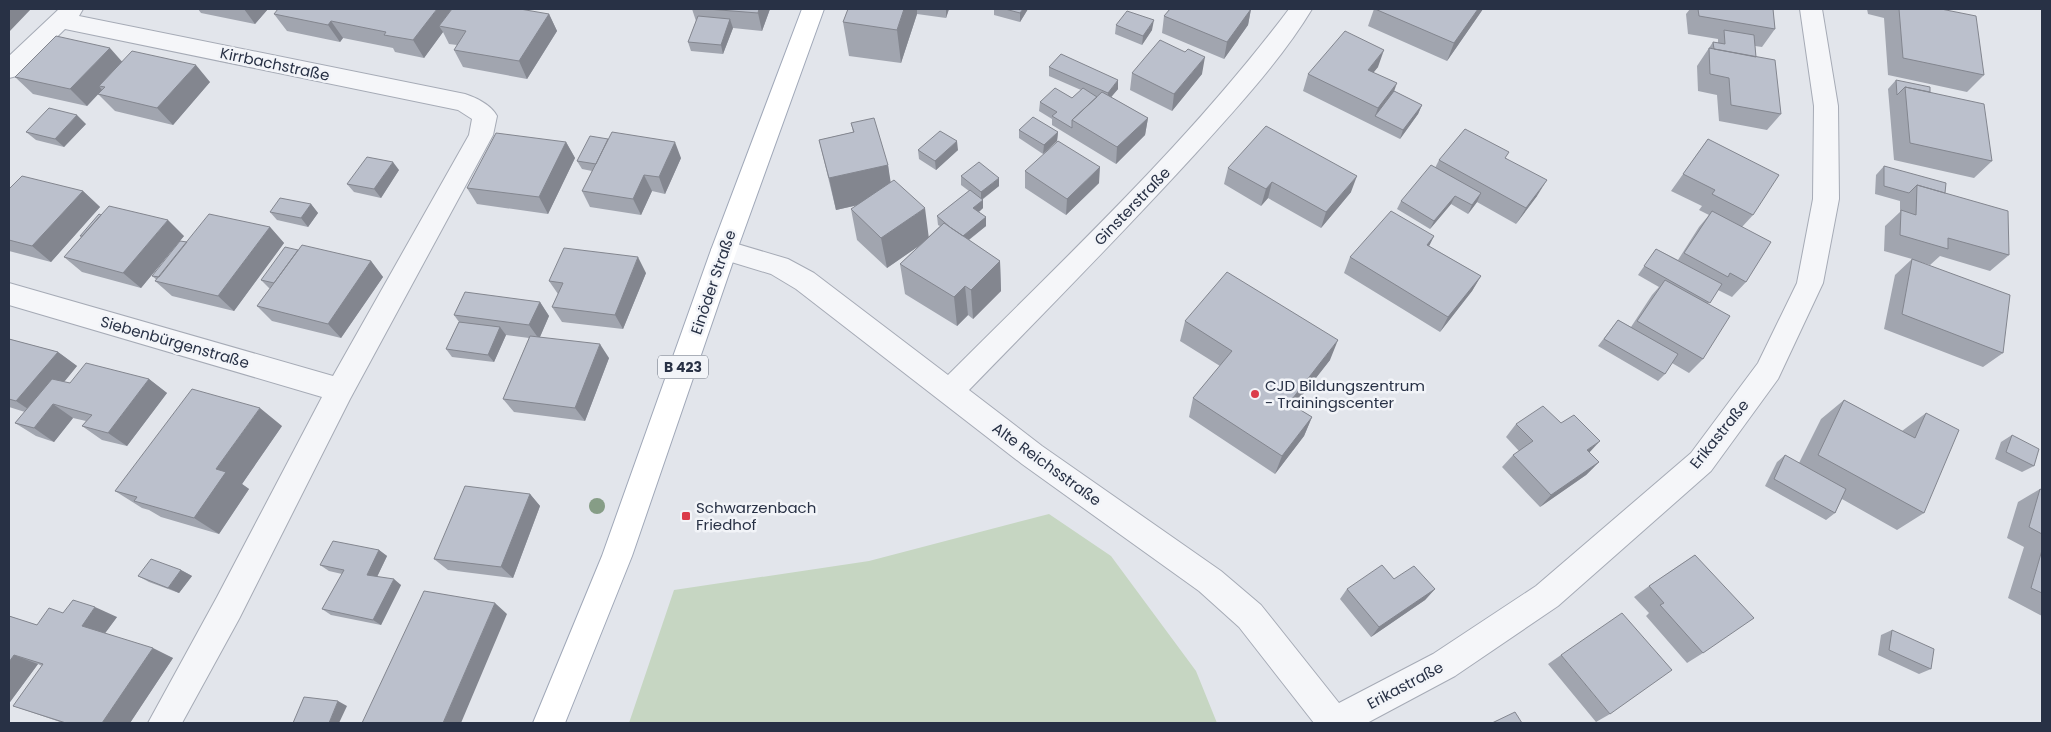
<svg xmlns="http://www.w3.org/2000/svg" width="2051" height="732" viewBox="0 0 2051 732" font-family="Poppins,sans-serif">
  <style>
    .green { fill: #c6d6c2 }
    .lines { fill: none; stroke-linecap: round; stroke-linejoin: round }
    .minor-casing { stroke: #a6abb6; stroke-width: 2 }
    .primary-casing { stroke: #a0a8b8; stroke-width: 2 }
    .minor { fill: #f5f6f9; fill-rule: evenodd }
    .primary { fill: #fff; fill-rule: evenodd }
    .tree { fill: #869d86 }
    .wall { fill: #a1a5af }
    .shaded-wall { fill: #83868f }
    .building { fill: #bbc0cc; stroke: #83868f }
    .poi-dot { fill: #db3c4a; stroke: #f2f4f8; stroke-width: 2 }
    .labels { text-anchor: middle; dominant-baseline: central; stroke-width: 5; stroke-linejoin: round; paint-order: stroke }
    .shield { fill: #f2f4f8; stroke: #656c7b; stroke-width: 1 }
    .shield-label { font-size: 14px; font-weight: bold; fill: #283145 }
    .street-label { font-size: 15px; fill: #283145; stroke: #f2f4f8 }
    .poi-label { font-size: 15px; fill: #283145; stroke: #f2f4f8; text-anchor: start }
  </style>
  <rect width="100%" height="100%" fill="#e2e5eb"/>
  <path class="green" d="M1049,514L1111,556L1196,671L1217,723H629L674,590L869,561Z"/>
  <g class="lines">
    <g class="minor-casing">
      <path id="minor" d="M59,9H83L79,16L465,94C477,98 491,105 497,116L493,135L350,399L239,619L182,723H148L217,597L322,397L9,305V283L333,376L469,135L472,119L458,110L65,29L17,76L9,78V56Z
        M1289,9H1312C1282,59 1235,110 1196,153C1122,234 1045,312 969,390L1042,446L1221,571L1261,605L1339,703L1433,654L1536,586L1691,453L1758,363L1797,283L1813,199L1814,106L1800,9H1822L1838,106L1839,199L1823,283L1778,379L1711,471L1558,606L1455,676L1367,723H1314L1239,627L1199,591L1022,464L796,289L771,274L715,257L711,250L715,243L724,240L788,259L814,273L948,375C1066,257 1189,142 1289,9Z"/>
    </g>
    <g class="primary-casing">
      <path id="primary" d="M802,9H824L737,250L632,556L565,723H533L602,556L711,250Z"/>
    </g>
    <use href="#minor" class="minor"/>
    <use href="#primary" class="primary"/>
  </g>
  <circle class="tree" cx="597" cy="506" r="8"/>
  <path class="wall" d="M198,9H268L255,24L201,13Z
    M692,9H770L762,31L733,28L723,54L691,51L688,42L696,21Z
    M848,9H949L946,18L917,14L901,63L849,56L843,22Z
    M994,9H1028L1020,22L994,15Z
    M1170,9H1251L1248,25L1224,59L1162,33L1164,16Z
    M1374,9H1483L1447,61L1368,26Z
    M1690,9H1773L1775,29L1762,47L1755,46L1756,57L1781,114L1767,130L1719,121L1717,95L1698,91L1697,66L1713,42L1718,43V39L1688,34L1686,14Z
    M1867,9H1941L1984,75L1967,92L1888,75L1884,18L1868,14Z
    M274,14H549L557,31L527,79L463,67L454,50L457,45L449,44L443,32L424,58L395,52L393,48L343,38L340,42L287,31Z
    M1116,25L1152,30L1142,45L1115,34Z
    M122,61L210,82L173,125L115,111L98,94L102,90L87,106L33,94L15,77Z
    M1049,67L1118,89L1111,97L1148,118L1145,135L1116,164L1052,125V119L1039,111L1040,102L1072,98L1081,90L1049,76Z
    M1378,67L1373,72L1394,91L1422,105L1418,114L1400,139L1303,91L1308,74Z
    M1132,73L1202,74L1172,111L1130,90Z
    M1896,80L1930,92L1992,161L1974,178L1894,160L1888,89Z
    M851,123L888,165L890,183L928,237L940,226L938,225L937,216L969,191L961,185V176L999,186L982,200L983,208L979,212L986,217V226L969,240L1000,261L1001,291L973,319L968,315L957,326L905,294L900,264L920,245L887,268L857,240L851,209L858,205L836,210L819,140L853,132Z
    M86,124L64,147L36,140L26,132Z
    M1019,130L1058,132L1057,141L1043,154L1019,138Z
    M1708,139L1753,215L1742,227L1746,282L1732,297L1718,290L1708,304L1703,359L1689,373L1672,363L1665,374L1658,381L1598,346L1618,320L1631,327L1652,295L1659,287L1638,275L1656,249L1678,260L1699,227L1709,215L1699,210L1702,206L1671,191Z
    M566,142L575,158L548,214L477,204L467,188Z
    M918,150H958L936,170L919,159Z
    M681,158L665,194L652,191L641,215L590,207L582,191L592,171L582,169L577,161Z
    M1506,158L1537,196L1516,224L1477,202L1468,214L1451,204L1430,229L1397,209L1401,201L1435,168L1439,160Z
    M1884,166L1945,193L2009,255L1990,271L1940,256L1930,265L1913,260L2003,353L1983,367L1884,329L1895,275L1912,259L1884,251L1885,226L1900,212V201L1875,194L1876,175Z
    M1228,168L1351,192L1321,228L1268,198L1261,206L1224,184Z
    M399,170L381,198L354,192L347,184Z
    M1025,171L1099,183L1066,215L1025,188Z
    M9,187L10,188L83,191L100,207L51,262L9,251Z
    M311,204L318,213L308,227L277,220L270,212Z
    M270,227L284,243L234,311L172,296L155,281L157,280L152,276L187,242Z
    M80,236H184L141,288L82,272L64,257L81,237Z
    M1434,236L1429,246L1481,276L1472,291L1440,332L1344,273L1350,257Z
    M298,250L371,261L383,277L341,338L272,321L257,306L270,288H269L261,280Z
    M646,273L623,329L562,322L552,307L558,294L549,281Z
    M540,302L549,316L540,337L609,358L585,421L514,412L503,399L529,338L506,335L494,362L452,357L446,349L459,322L454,315Z
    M1185,321L1330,360L1294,406L1312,417L1304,436L1275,474L1189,417L1193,398L1220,366L1180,341Z
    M9,339L58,352L77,366L64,382L70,383L149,379L167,393L127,446L102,440L82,426L86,421L73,418L54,442L36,436L15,423L25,412L9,407Z
    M1844,400L1902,431L1926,413L1924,513L1897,530L1842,499L1835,513L1826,520L1765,486L1777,462L1785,455L1799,463L1821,419Z
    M1516,424L1599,462L1586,475L1540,507L1502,467L1513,455L1519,451L1506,437Z
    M282,426L242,484L249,489L219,534L161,517L149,510L142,508L115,491Z
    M2012,435L2034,466L2022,472L1995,459L2001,442Z
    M2040,489L2042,490V616L2008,598L2024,547L2007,538L2018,502Z
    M530,494L540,506L513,578L448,570L434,559Z
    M379,550L387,556L377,577L401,585L381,625L331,615L322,609L342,574L329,571L320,565Z
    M1695,555L1703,653L1687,663L1646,616L1649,613L1634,597L1649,586Z
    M181,570L192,576L179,593L149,582L138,576Z
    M1347,589H1435L1425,600L1371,637L1340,599Z
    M63,613L117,617L105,633L173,658L130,723H63L13,706L42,666L38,664L10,702H9V616L37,625Z
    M1892,630L1931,669L1919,674L1878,655L1881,635Z
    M1561,655L1610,714L1596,722L1548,664Z"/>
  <path class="shaded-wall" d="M9,9H31L9,32Z
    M244,9H268L255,24Z
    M437,9H452L439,26L443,32L424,58L413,40Z
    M759,9H770L762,31L758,13Z
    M904,9H917V14L901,63L897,30Z
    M946,9H949L946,18Z
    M1023,9H1028L1020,22V13Z
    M1251,9L1248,25L1224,59L1227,42Z
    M1478,9H1483L1447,61L1454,43Z
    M549,14L557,31L527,79L519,61Z
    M730,19L733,28L723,54L721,45Z
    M1154,20L1152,30L1142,45L1143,36Z
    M331,21L343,38L340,42L328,25Z
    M110,48L125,65L99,86L102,90L87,106L70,89Z
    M1384,50L1378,67L1362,87L1368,70Z
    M1205,57L1202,74L1172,111L1174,94Z
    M196,65L210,82L173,125L157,108Z
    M1118,80V89L1107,102L1108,93Z
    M1397,83L1391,100L1375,116L1378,108Z
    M1422,105L1418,114L1400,139L1403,130Z
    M77,115L86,124L64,147L55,139Z
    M1148,118L1145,135L1116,164L1117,147Z
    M1058,132L1057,141L1043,154L1044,145Z
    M957,141L958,150L936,170L935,161Z
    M566,142L575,158L548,214L539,197Z
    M675,142L681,158L665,194L659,177Z
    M393,162L399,170L381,198L374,189Z
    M888,165L893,197L836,210L829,178Z
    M1100,167L1099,183L1066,215L1067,199Z
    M644,175L652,191L641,215L633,199Z
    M1357,176L1351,192L1321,228L1326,212Z
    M999,178V186L981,200V192Z
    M1547,180L1537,196L1516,224L1526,208Z
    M1272,182L1268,198L1261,206L1266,189Z
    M83,191L100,207L51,262L32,246Z
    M1481,193L1477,202L1468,214L1472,205Z
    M1455,196L1451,204L1430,229L1434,221Z
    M983,200V208L974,216L973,208Z
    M311,204L318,213L308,227L301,218Z
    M925,208L929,239L887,268L881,238Z
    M986,217V226L962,245V236Z
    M168,220L184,236L141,288L123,273Z
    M270,227L284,243L234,311L218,296Z
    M1434,236L1426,252L1427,245Z
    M638,257L646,273L623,329L615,315Z
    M371,261L383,277L341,338L328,324Z
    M1000,261L1001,291L973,319L971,290Z
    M1481,276L1472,291L1440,332L1448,317Z
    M965,286L968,315L957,326L954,297Z
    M540,302L549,316L539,339L529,325Z
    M500,327L506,335L494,362L488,355Z
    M1338,340L1330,360L1282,421L1289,403Z
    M600,344L609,358L585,421L575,408Z
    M58,352L77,366L37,415L16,401Z
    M149,379L167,393L127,446L108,433Z
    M53,404L73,418L54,442L34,428Z
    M260,408L282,426L242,484L249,489L219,534L194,518L216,469Z
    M1312,417L1304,436L1275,474L1282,456Z
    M1600,441L1588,454L1587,450Z
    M1599,462L1586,475L1540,507L1551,495Z
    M530,494L540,506L513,578L501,567Z
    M379,550L387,556L375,581L367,575Z
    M181,570L192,576L179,593L168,588Z
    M394,579L401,585L381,625L373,620Z
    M1435,589L1425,600L1371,637L1379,627Z
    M495,603L507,614L461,723H443Z
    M95,607L117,617L103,636L82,626Z
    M153,648L173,658L130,723H102Z
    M14,655L38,664L10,702H9V662Z
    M338,701L347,706L339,723H329Z"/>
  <path class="building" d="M278,9H437L413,40L384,35L386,32L331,21L328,25L274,14Z
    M452,9H520L549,14L519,61L454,50L466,31L439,26Z
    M707,9H759L758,13Z
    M848,9H904L897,30L843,22Z
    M1005,9H1023L1020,13Z
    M1170,9H1251L1227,42L1164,16Z
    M1375,9H1478L1454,43Z
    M1698,9H1773L1775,29L1699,16Z
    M1899,9H1941L1976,16L1984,75L1903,58Z
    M1127,11L1154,20L1143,36L1116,25Z
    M698,16L730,19L721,45L688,42Z
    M1724,30L1754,35L1756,57L1714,49L1713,42L1725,44Z
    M1345,31L1384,50L1368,70L1397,83L1378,108L1308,74Z
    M56,36L110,48L70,89L15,77Z
    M1160,40L1185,52L1188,49L1205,57L1174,94L1132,73Z
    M1709,48L1775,60L1781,114L1731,105L1729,78L1710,74Z
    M132,51L196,65L157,108L98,94L105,87L99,86Z
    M1061,54L1118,80L1108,93L1049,67Z
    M1896,80L1930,87V92L1905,87L1897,95Z
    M1905,87L1984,104L1992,161L1910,143Z
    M1055,88L1072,98L1083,88L1097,97L1072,120V128L1052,116L1057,112L1040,102Z
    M1394,91L1422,105L1403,130L1375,116Z
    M1102,92L1148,118L1117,147L1072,120Z
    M49,108L77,115L55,139L26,132Z
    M1033,117L1058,132L1044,145L1019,130Z
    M874,118L888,165L829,178L819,140L854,132L851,123Z
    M1266,126L1357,176L1326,212L1272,182L1266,189L1228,168Z
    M1465,129L1509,152L1505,158L1547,180L1526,208L1439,160Z
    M940,131L957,141L935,161L918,150Z
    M612,132L675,142L659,177L644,175L633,199L582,191Z
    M496,133L566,142L539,197L467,188Z
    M590,136L608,139L596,164L577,161Z
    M1708,139L1779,175L1753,215L1712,194L1715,190L1683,174Z
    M1058,141L1100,167L1067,199L1025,171Z
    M367,157L393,162L374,189L347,184Z
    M979,162L999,178L981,192L961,176Z
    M1431,165L1481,193L1472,205L1455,196L1434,221L1401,201Z
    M1884,166L1946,183L1945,193L1917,185L1909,193L1884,186Z
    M22,176L83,191L32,246L9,240V189Z
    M894,180L925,208L881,238L851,209Z
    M1917,185L2008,211L2009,255L1948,238V249L1900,235L1901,210L1916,215Z
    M970,190L983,200L973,208L986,217L963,236L951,228L937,216Z
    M280,198L311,204L301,218L270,212Z
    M109,206L168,220L123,273L64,257Z
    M1391,211L1434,236L1427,245L1481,276L1448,317L1350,257Z
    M1712,211L1771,242L1746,282L1730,273L1728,277L1684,253Z
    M99,214L101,215L82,236H80Z
    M209,214L270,227L218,296L155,281Z
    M944,223L1000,261L971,290L965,286L954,297L900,264Z
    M180,241L187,242L159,277L152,276Z
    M302,245L371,261L328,324L257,306Z
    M285,247L298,250L274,283L261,280Z
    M564,248L638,257L615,315L552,307L563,283L549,281Z
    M1656,249L1722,284L1710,303L1644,266Z
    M1912,259L2010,295L2003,353L1902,314Z
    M1227,272L1338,340L1289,403L1312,417L1282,456L1193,398L1232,351L1185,321Z
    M1665,280L1730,316L1703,359L1637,321Z
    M465,292L540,302L529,325L454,315Z
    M1618,320L1678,354L1665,374L1604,339Z
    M459,322L500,327L488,355L446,349Z
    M530,336L600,344L575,408L503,399Z
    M9,339L58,352L16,401L9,399Z
    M86,363L149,379L108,433L82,426L92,415L53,404L34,428L15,423L52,379L70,383Z
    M192,389L260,408L216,469L226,472L194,518L134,501L137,497L115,491Z
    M1844,400L1915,438L1926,413L1959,430L1924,513L1818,455Z
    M1543,406L1561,423L1574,415L1600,441L1587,450L1599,462L1551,495L1513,455L1533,441L1516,424Z
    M2012,435L2039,449L2034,466L2006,452Z
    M1785,455L1846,489L1835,513L1774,479Z
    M465,486L530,494L501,567L434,559Z
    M2040,489L2042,490V534L2029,527Z
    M333,541L379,550L367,575L394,579L373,620L322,609L344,570L320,565Z
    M2042,550V593L2031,588Z
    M1695,555L1754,618L1703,653L1660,605L1664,603L1649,586Z
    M151,559L181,570L168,588L138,576Z
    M1382,565L1394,579L1414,566L1435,589L1379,627L1347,589Z
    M424,591L495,603L443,723H362Z
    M73,600L95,607L82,626L153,648L102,723H66L13,706L43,664L14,655L9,662V616L37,625L49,608L63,613Z
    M1622,613L1672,670L1610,714L1561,655Z
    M1892,630L1934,649L1931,669L1889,650Z
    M304,697L338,701L329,723H293Z
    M1515,712L1522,723H1492Z"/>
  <g class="poi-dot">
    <circle cx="1255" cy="394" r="5"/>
    <rect x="681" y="511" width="10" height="10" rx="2.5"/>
  </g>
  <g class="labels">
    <rect class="shield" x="658" y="355.5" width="50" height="23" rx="4"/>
    <g class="shield-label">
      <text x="683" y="367">B 423</text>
    </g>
    <g class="street-label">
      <text transform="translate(275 64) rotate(12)">Kirrbachstraße</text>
      <text transform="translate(1132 206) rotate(-46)">Ginsterstraße</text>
      <text transform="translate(713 282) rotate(-71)">Einöder Straße</text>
      <text transform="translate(175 342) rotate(16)">Siebenbürgenstraße</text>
      <text transform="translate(1719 434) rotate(-51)">Erikastraße</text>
      <text transform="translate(1047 464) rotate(36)">Alte Reichsstraße</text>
      <text transform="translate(1405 685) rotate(-28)">Erikastraße</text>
    </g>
    <g class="poi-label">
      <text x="1265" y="385">CJD Bildungszentrum<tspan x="1265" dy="17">- Trainingscenter</tspan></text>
      <text x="696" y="507">Schwarzenbach<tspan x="696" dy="17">Friedhof</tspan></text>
    </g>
  </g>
  <rect width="2051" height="732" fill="none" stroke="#283145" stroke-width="20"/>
</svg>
